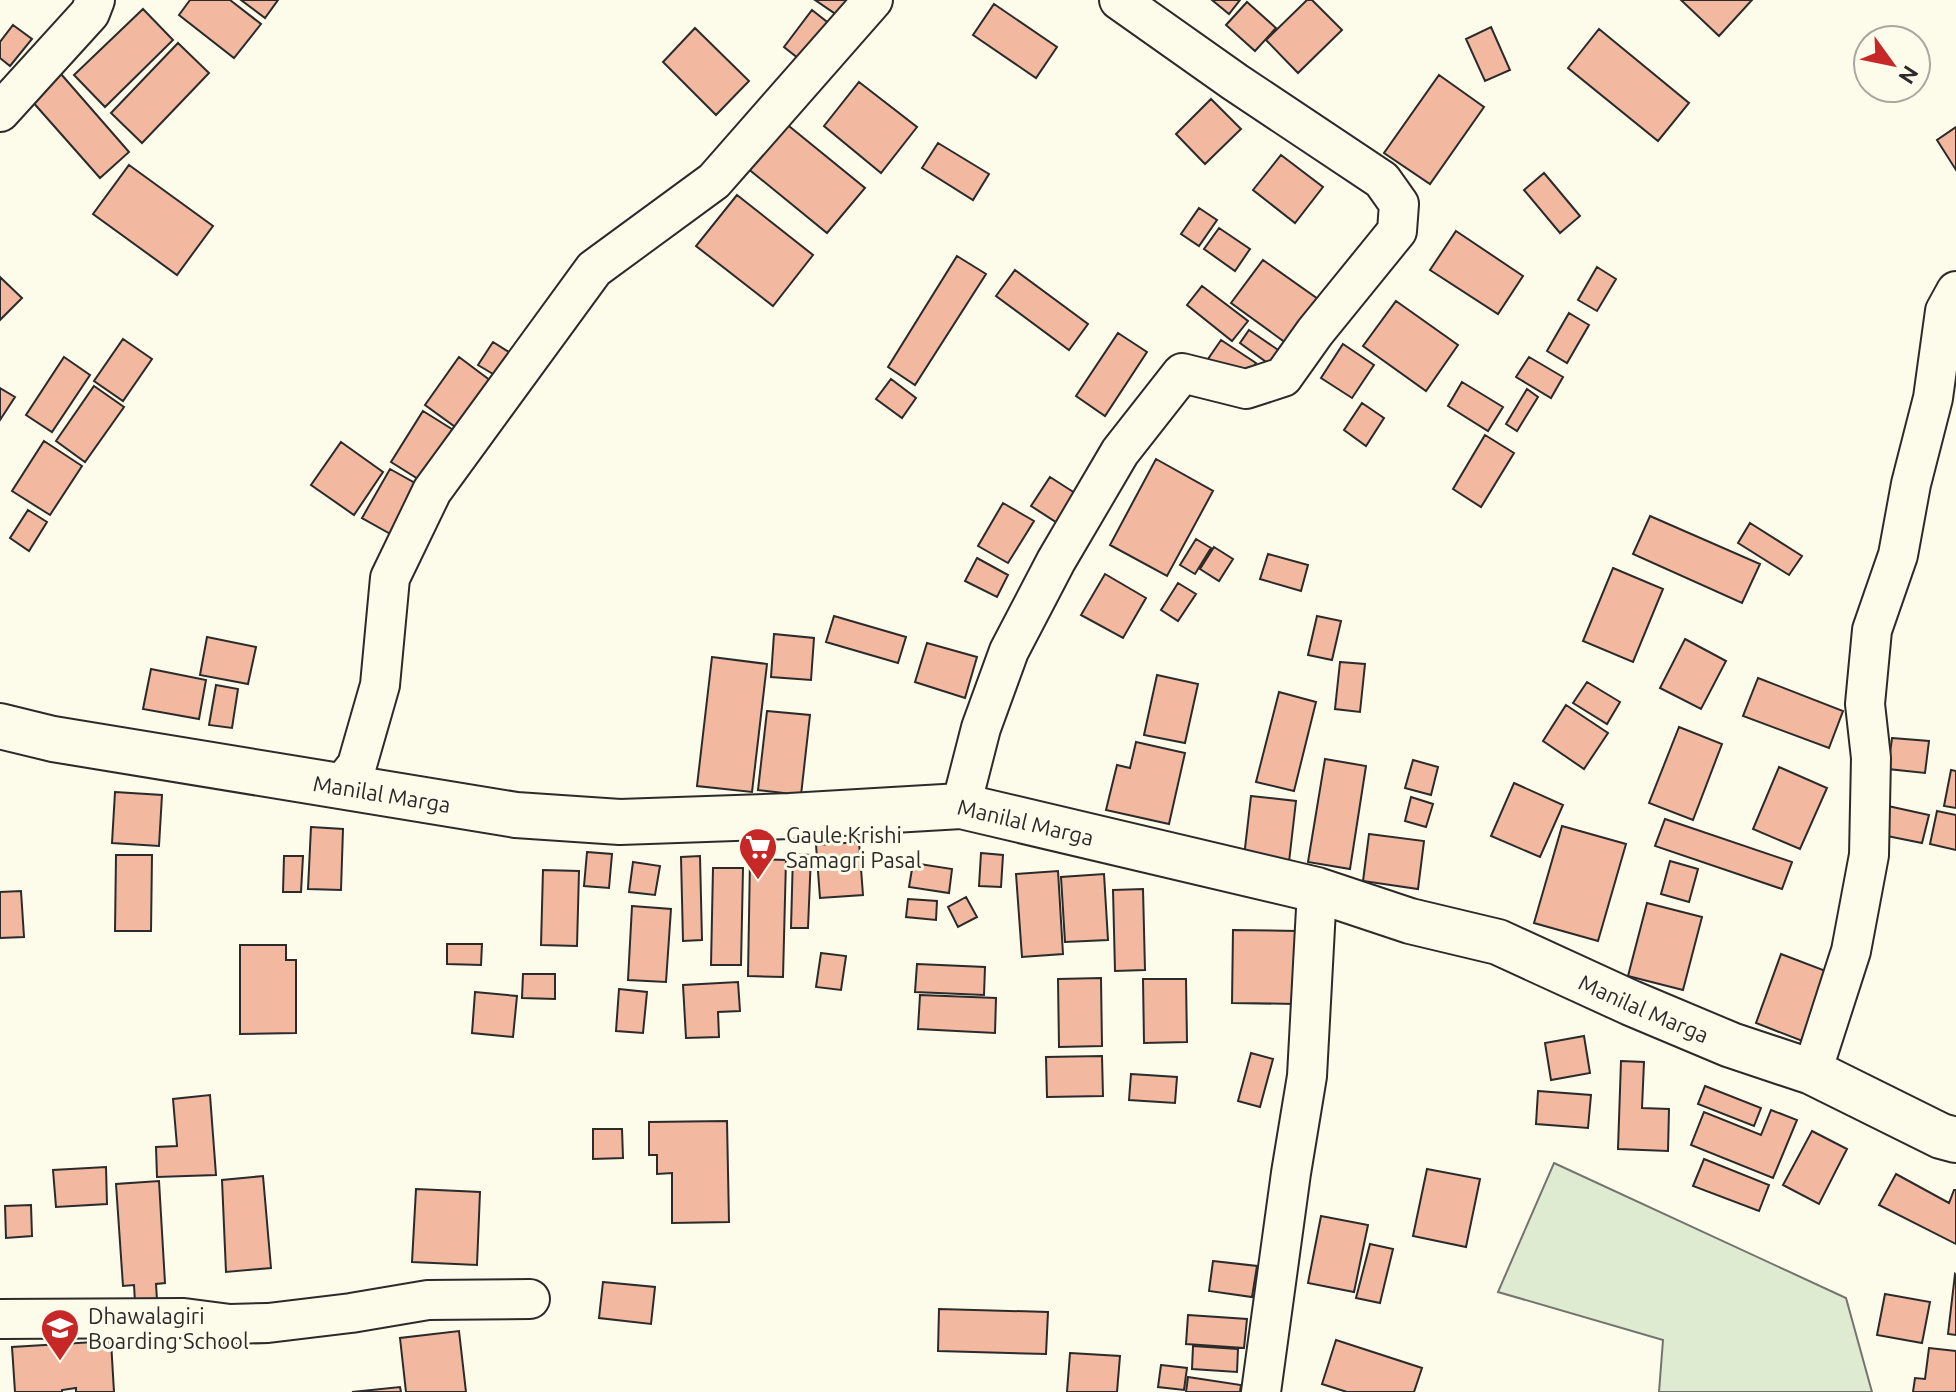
<svg xmlns="http://www.w3.org/2000/svg" width="1956" height="1392" viewBox="0 0 1956 1392" font-family="Ubuntu,sans-serif">
  <style>
    .green { fill: #deebd1; stroke: #74746e; stroke-width: 2 }
    .building { fill: #f2b8a0; stroke: #2b2b2b; stroke-width: 2 }
    .lines { fill: none; stroke-linecap: round; stroke-linejoin: round }
    .street-casing { stroke: #2b2b2b; stroke-width: 42 }
    .secondary-casing { stroke: #2b2b2b; stroke-width: 48 }
    .street { stroke: #fdfbea; stroke-width: 38 }
    .secondary { stroke: #fdfbea; stroke-width: 44 }
    .labels { text-anchor: middle; dominant-baseline: central; stroke-width: 6; stroke-linejoin: round; paint-order: stroke }
    .street-label { font-size: 22px; fill: #2b2b2b; stroke: #fdfbea }
    .poi-label { font-size: 22px; fill: #2b2b2b; stroke: #fdfbea; text-anchor: start }
  </style>
  <rect width="100%" height="100%" fill="#fdfbea"/>
  <path class="green" d="M1554,1163L1846,1298L1872,1392H1659L1663,1340L1498,1292Z"/>
  <path class="building" d="M190,0H230L261,24L234,58L179,15Z
    M241,0H278L265,18Z
    M815,0H852L840,17Z
    M1212,0H1240L1229,14Z
    M1307,0H1312L1342,30L1298,73L1266,40Z
    M1681,0H1752L1719,36Z
    M1247,2L1276,28L1255,51L1226,25Z
    M994,4L1057,47L1036,78L973,35Z
    M143,9L173,40L105,107L74,75Z
    M812,10L831,25L803,62L784,47Z
    M13,25L32,39L10,66L0,58V42Z
    M1491,27L1510,70L1485,81L1466,39Z
    M695,28L749,81L716,115L663,62Z
    M1599,29L1689,103L1658,141L1568,68Z
    M178,43L209,73L142,143L111,113Z
    M61,74L129,152L100,178L31,100Z
    M1439,75L1484,107L1430,184L1384,153Z
    M859,82L917,127L881,173L824,126Z
    M1211,99L1241,129L1205,164L1176,134Z
    M784,122L865,188L827,233L746,167Z
    M1956,127V170L1937,140Z
    M938,143L989,174L973,200L922,168Z
    M1281,155L1323,187L1295,223L1253,190Z
    M129,165L213,226L177,275L93,214Z
    M1544,173L1580,216L1560,233L1524,190Z
    M737,195L813,255L773,306L696,246Z
    M1199,208L1217,220L1199,246L1181,234Z
    M1219,228L1250,249L1235,271L1204,249Z
    M1456,231L1523,276L1498,314L1430,270Z
    M957,256L986,274L915,385L888,367Z
    M1263,260L1318,299L1286,343L1231,303Z
    M1597,267L1616,279L1597,311L1578,300Z
    M1015,270L1088,324L1069,350L996,296Z
    M0,277L22,298L0,320Z
    M1202,286L1248,321L1232,341L1187,305Z
    M1396,301L1458,345L1426,391L1363,346Z
    M1569,313L1589,325L1567,363L1547,351Z
    M1249,330L1287,356L1277,370L1240,343Z
    M1118,333L1147,352L1105,416L1076,396Z
    M123,339L152,359L123,401L94,381Z
    M1221,340L1256,363L1244,382L1208,359Z
    M493,342L512,354L498,377L478,365Z
    M1343,344L1374,365L1352,398L1321,378Z
    M64,357L90,375L52,432L26,415Z
    M459,357L499,387L465,434L425,405Z
    M1529,357L1563,377L1551,398L1516,377Z
    M891,379L916,398L902,418L876,399Z
    M1462,382L1503,407L1488,431L1448,406Z
    M94,386L124,407L85,462L56,441Z
    M0,388L15,397L0,420Z
    M1527,389L1538,397L1517,431L1506,424Z
    M1362,403L1384,418L1366,446L1344,430Z
    M423,411L463,436L431,487L391,462Z
    M1485,435L1514,453L1481,507L1453,489Z
    M44,441L82,466L50,515L12,491Z
    M341,442L383,472L354,515L311,485Z
    M1156,459L1213,491L1167,576L1110,545Z
    M390,469L422,487L394,536L362,518Z
    M1050,477L1078,495L1059,524L1031,506Z
    M1003,503L1034,521L1008,563L978,546Z
    M28,510L47,522L29,551L10,538Z
    M1650,516L1760,564L1742,603L1633,554Z
    M1750,523L1802,556L1789,575L1738,543Z
    M1196,539L1211,548L1195,574L1180,565Z
    M1214,547L1233,559L1219,581L1200,569Z
    M1268,554L1308,565L1301,591L1260,579Z
    M977,558L1008,575L997,597L965,581Z
    M1613,568L1663,589L1633,662L1583,641Z
    M1105,574L1146,598L1123,638L1081,615Z
    M1178,583L1196,594L1178,621L1161,610Z
    M834,616L906,637L898,663L826,642Z
    M1317,616L1341,621L1332,660L1308,655Z
    M774,634L814,638L811,680L771,677Z
    M207,637L256,647L248,684L200,675Z
    M1685,639L1726,661L1701,709L1660,688Z
    M927,643L977,657L965,698L915,682Z
    M712,657L767,664L752,792L697,786Z
    M1340,662L1365,664L1360,712L1335,709Z
    M151,669L206,680L199,719L143,709Z
    M1157,675L1198,684L1185,743L1144,735Z
    M1758,678L1843,711L1829,748L1743,716Z
    M1587,682L1620,702L1607,724L1573,703Z
    M216,685L238,689L232,728L209,725Z
    M1279,692L1316,702L1294,791L1256,782Z
    M1566,705L1608,733L1584,769L1543,741Z
    M767,711L810,715L801,795L758,790Z
    M1679,727L1722,744L1693,820L1649,803Z
    M1892,738L1929,741L1925,773L1888,769Z
    M1136,742L1185,753L1169,824L1106,810L1117,765L1130,768Z
    M1325,759L1366,766L1350,869L1308,862Z
    M1413,760L1438,767L1431,795L1405,788Z
    M1779,767L1827,788L1800,849L1753,829Z
    M1951,770L1956,771V808L1944,806Z
    M1514,783L1563,805L1540,857L1491,836Z
    M115,792L162,795L159,846L112,843Z
    M1251,796L1296,801L1289,862L1244,857Z
    M1411,797L1433,804L1426,827L1405,821Z
    M1888,806L1929,815L1922,843L1882,835Z
    M1937,811L1956,815V850L1930,844Z
    M1665,819L1792,862L1782,889L1655,846Z
    M1562,826L1626,844L1598,941L1534,923Z
    M311,827L343,829L341,890L308,889Z
    M1369,834L1424,841L1418,889L1363,881Z
    M859,842L863,895L820,898L816,845Z
    M587,852L612,854L609,888L584,886Z
    M981,853L1003,855L1001,887L979,886Z
    M793,854L811,855L808,928H791Z
    M116,855H152L151,931H115Z
    M284,856H303L301,892H283Z
    M700,856L702,940L683,941L681,857Z
    M750,859L786,860L783,977L748,976Z
    M1670,861L1698,869L1689,902L1661,894Z
    M633,862L660,866L655,895L629,892Z
    M913,863L952,869L949,893L909,887Z
    M713,868H743L741,965H711Z
    M543,870L579,871L577,946L541,945Z
    M1058,871L1063,954L1022,957L1016,874Z
    M1104,874L1108,940L1065,942L1061,877Z
    M1143,889L1145,970L1115,971L1113,890Z
    M21,891L24,937L0,938V892Z
    M966,897L977,917L958,927L948,907Z
    M908,899L937,901L936,920L906,917Z
    M1647,903L1702,917L1683,990L1628,976Z
    M632,906L671,909L666,982L628,980Z
    M1233,930L1297,931L1296,1004L1232,1003Z
    M447,944H482L481,965L447,964Z
    M240,945H286V960H296V1033L240,1034Z
    M821,953L846,956L841,990L816,987Z
    M1781,954L1831,973L1805,1042L1756,1023Z
    M917,964L985,967L984,995L915,992Z
    M523,974H555V999L522,998Z
    M1101,978L1102,1046L1059,1047L1058,979Z
    M1143,979H1186L1187,1042L1144,1043Z
    M738,982L740,1011L718,1012L719,1037L686,1038L683,985Z
    M619,989L647,992L643,1033L616,1031Z
    M475,992L517,996L513,1037L472,1033Z
    M920,995L996,998L995,1033L918,1029Z
    M1584,1036L1590,1073L1551,1080L1545,1043Z
    M1251,1053L1273,1059L1260,1107L1238,1101Z
    M1102,1056L1103,1096L1047,1097L1046,1057Z
    M1621,1061L1644,1062L1642,1108L1669,1109L1668,1151L1618,1149Z
    M1131,1074L1177,1077L1175,1103L1129,1100Z
    M1705,1086L1761,1108L1754,1126L1698,1104Z
    M1538,1091L1591,1095L1588,1128L1536,1124Z
    M210,1095L216,1175L157,1177L156,1147L177,1146L173,1099Z
    M1771,1110L1797,1120L1773,1178L1691,1145L1704,1112L1761,1135Z
    M727,1121L729,1222L672,1223V1173L657,1174V1155H649V1122Z
    M593,1129H622L623,1158L593,1159Z
    M1812,1131L1847,1149L1819,1204L1783,1185Z
    M1704,1159L1769,1185L1759,1211L1693,1186Z
    M106,1167L107,1204L56,1207L53,1170Z
    M1427,1169L1480,1179L1466,1247L1413,1236Z
    M1896,1174L1949,1203L1954,1190H1956V1244L1879,1205Z
    M263,1176L271,1268L226,1272L222,1180Z
    M159,1181L165,1283L156,1284L157,1300L135,1302L134,1285L123,1286L116,1184Z
    M416,1189L480,1192L477,1265L412,1262Z
    M31,1205L32,1236L6,1238L5,1206Z
    M1321,1216L1368,1225L1354,1292L1308,1283Z
    M1370,1244L1393,1249L1380,1303L1356,1298Z
    M1213,1261L1257,1266L1252,1297L1209,1291Z
    M1955,1274L1956,1275V1335L1948,1334Z
    M603,1282L655,1287L651,1324L599,1318Z
    M1885,1294L1930,1302L1922,1343L1877,1335Z
    M939,1309L1048,1312L1046,1354L938,1351Z
    M1188,1315L1247,1319L1244,1348L1186,1344Z
    M459,1331L466,1392H406L400,1338Z
    M1336,1340L1422,1368L1414,1392H1347L1322,1384Z
    M111,1341L114,1392H76V1388L62,1390V1392H15L12,1347Z
    M1193,1346L1238,1349L1237,1372L1192,1369Z
    M1929,1348L1956,1351V1392H1913L1915,1378L1925,1379Z
    M1070,1353L1120,1356L1117,1392H1067Z
    M1161,1365L1187,1368L1184,1390L1158,1387Z
    M1188,1377L1241,1385L1240,1392H1186Z
    M400,1387L401,1392H352Z"/>
  <g class="lines">
    <g class="street-casing">
      <path id="street" d="M0,112L90,13L95,0
        M340,787L357,765L380,685L390,578L432,491L594,269L714,181L873,0
        M961,806L981,728L1009,651L1056,561L1120,452L1182,373L1246,389L1283,377L1315,332L1397,231L1399,204L1382,180L1235,82L1119,0
        M1812,1072L1851,951L1869,855L1871,758L1865,704L1872,630L1898,555L1911,484L1933,398L1945,311L1956,291
        M0,1319L184,1318L230,1324L268,1323L351,1313L428,1300L530,1299
        M1261,1392L1291,1173L1307,1076L1317,890"/>
    </g>
    <g class="secondary-casing">
      <g id="secondary">
        <path id="s1" d="M0,726L53,739L516,815L620,822L790,816L961,806L1317,890L1410,921L1498,942L1631,1003L1731,1045L1812,1072L1941,1136L1956,1140"/>
      </g>
    </g>
    <use href="#street" class="street"/>
    <use href="#secondary" class="secondary"/>
  </g>
  <defs>
    <g id="supermarket-pin" transform="scale(2)"><path d="M0 17L-7.5 6A9.5 9.5 0 1 1 7.5 6Z" fill="#c62828" stroke="#fdfbea"/><path d="M-6-5.5h2.5l.6 2H6L4.5 2H-2.5L-4.4-4H-6ZM-1.5 3.2a1.3 1.3 0 1 0 .1 0ZM3 3.2a1.3 1.3 0 1 0 .1 0Z" fill="#fff"/></g>
    <g id="school-pin" transform="scale(2)"><path d="M0 17L-7.5 6A9.5 9.5 0 1 1 7.5 6Z" fill="#c62828" stroke="#fdfbea"/><path d="M0-5L7-2L0 1L-7-2ZM-4 1L0 2.5L4 1V4Q0 6-4 4Z" fill="#fff"/></g>
  </defs>
  <g fill-rule="evenodd">
    <use href="#supermarket-pin" x="758" y="847"/>
    <use href="#school-pin" x="60" y="1328"/>
  </g>
  <g class="labels">
    <g class="street-label">
      <text stroke="none"><textPath href="#s1" startOffset="388">Manilal Marga</textPath></text>
      <text stroke="none"><textPath href="#s1" startOffset="1036">Manilal Marga</textPath></text>
      <text stroke="none"><textPath href="#s1" startOffset="1684">Manilal Marga</textPath></text>
    </g>
    <g class="poi-label">
      <text x="786" y="834">Gaule Krishi<tspan x="786" dy="25">Samagri Pasal</tspan></text>
      <text x="88" y="1315">Dhawalagiri<tspan x="88" dy="25">Boarding School</tspan></text>
    </g>
  </g>
  <g transform="translate(1892 64) rotate(123)"><circle r="38" fill="#fdfbea" stroke="#a9a89e" stroke-width="2"/>
  <path d="M0-6L14 30L0 20L-14 30Z" fill="#c62828"/>
  <text y="-12" font-size="22" font-weight="bold" text-anchor="middle" fill="#2b2b2b">N</text>
  </g>
</svg>
